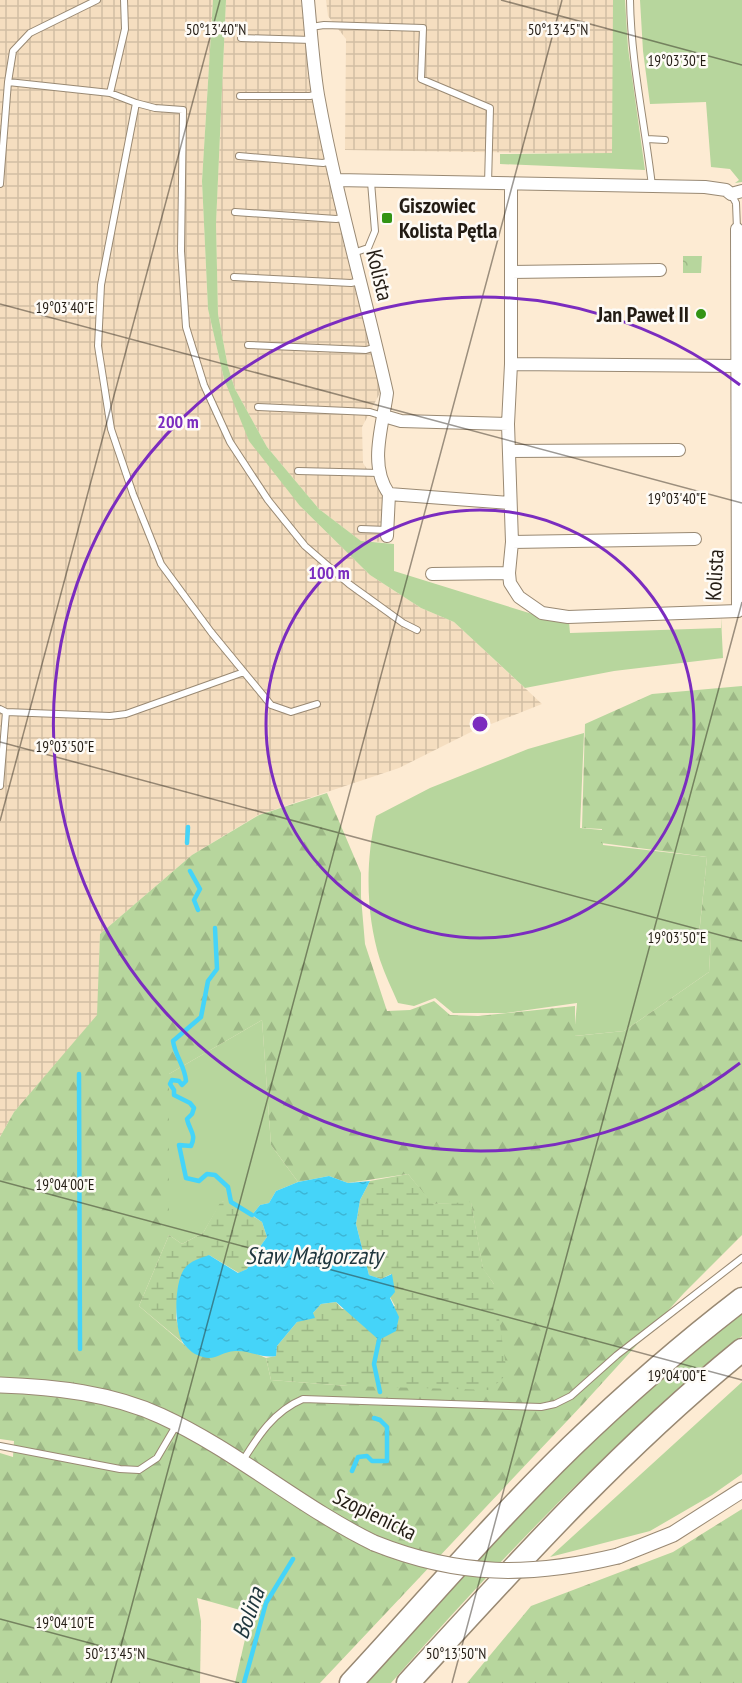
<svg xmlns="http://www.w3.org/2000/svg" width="742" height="1683" viewBox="0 0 742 1683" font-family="'PT Sans Narrow',sans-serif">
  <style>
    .industrial { fill: url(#industrial-grid) }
    .green { fill: #b7d69d }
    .forest { fill: url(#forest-firs); fill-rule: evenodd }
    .wetland { fill: url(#wetland-marsh) }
    .park { fill: url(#park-crowns) }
    .water { fill: url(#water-ripples) }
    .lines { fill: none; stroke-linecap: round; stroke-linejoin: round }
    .stream { stroke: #45d4f9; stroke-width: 4.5 }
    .service-casing { stroke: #998973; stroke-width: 8 }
    .minor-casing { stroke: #998973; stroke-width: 14 }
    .tertiary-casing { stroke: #998973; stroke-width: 17 }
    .motorway-casing { stroke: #998973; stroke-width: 25 }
    .service { stroke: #fff; stroke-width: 6 }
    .minor { stroke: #fff; stroke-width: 12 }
    .tertiary { stroke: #fff; stroke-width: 15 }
    .motorway { stroke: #fff; stroke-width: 22 }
    .tertiary-bridge-casing { stroke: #998973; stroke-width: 17; stroke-linecap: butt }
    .tertiary-bridge { stroke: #fff; stroke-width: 15 }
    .ticks { fill: none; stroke: #231c14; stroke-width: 1.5; stroke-opacity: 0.45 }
    .ring { fill: none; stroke: #7b2cbf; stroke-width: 3 }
    .poi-dot { fill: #339415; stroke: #fefbf6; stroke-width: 2 }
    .labels { text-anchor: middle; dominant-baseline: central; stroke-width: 5; stroke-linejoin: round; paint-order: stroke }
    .poi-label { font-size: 22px; font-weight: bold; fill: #231c14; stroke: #fefbf6; text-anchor: start }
    .street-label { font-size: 22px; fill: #231c14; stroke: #fefbf6 }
    .water-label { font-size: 24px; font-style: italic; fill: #1f363d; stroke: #fefbf6 }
    .ticks-label { font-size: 15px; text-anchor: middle; fill: #231c14; stroke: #fefbf6; stroke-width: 5; stroke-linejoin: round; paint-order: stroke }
    .centre { fill: #7b2cbf; stroke: #fefbf6; stroke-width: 3 }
    .ring-label { font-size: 18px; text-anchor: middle; font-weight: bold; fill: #7b2cbf; stroke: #fefbf6; stroke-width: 5; stroke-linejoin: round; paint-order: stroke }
  </style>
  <defs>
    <pattern id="industrial-grid" width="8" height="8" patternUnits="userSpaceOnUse" patternTransform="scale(1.5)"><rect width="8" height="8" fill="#f5dec0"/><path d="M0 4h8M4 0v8" fill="none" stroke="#d2bea4"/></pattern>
    <pattern id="forest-firs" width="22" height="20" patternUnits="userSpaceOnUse" patternTransform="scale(1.5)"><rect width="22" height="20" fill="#b7d69d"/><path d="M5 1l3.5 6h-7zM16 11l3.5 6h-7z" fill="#9db786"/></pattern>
    <pattern id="wetland-marsh" width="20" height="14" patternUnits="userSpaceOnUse" patternTransform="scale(1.5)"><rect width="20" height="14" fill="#b7d69d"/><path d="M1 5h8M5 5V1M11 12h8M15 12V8" fill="none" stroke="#9db786"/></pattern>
    <pattern id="park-crowns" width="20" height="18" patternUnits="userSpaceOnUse" patternTransform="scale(1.5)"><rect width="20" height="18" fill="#b7d69d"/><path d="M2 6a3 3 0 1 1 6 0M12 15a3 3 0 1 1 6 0" fill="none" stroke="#9db786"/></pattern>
    <pattern id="water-ripples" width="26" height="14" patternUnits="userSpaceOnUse" patternTransform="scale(1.5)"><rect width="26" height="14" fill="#45d4f9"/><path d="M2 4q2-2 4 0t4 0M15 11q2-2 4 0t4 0" fill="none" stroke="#3cb5d5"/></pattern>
  </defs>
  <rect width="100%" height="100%" fill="#fdebd3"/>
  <path class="industrial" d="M0,0H213L202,181L208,309L224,379L300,506L370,575L421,608L454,622L542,704L471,732L399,768L258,815L192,855L100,934L98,1015L14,1112L0,1137Z
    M226,0H301L309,70L323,150L344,243L381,391L362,427L363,463L384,495L385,542L361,541L319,509L267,447L235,389L228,367L218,314L216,224Z
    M326,0H613V154L345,150L346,39L328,16Z"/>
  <path class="green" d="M213,0H226L216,224L218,314L228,367L235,389L267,447L319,509L361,541L394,544V571L542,617L569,622L570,633L721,628V617L723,658L614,671L525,688L454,622L421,608L370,575L300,506L249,441L224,379L208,309L202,181Z
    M613,0H625L628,48L645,170L500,164V154L612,153Z
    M640,0H742V182L735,183L739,180L730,169L711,167L706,102L650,104L643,51Z
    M584,733L580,828L602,830L603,845L707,857L699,934L711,936L709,972L624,1031L574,1036L577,1003L506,1013H453L435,998L414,1006L398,1003C392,989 385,975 380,960C366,915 365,862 376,816L430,788L528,749Z
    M262,1020L271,1145L298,1182L276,1191L269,1203L260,1205L252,1215L222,1201L203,1233L182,1244L169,1235V1074Z
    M742,1309V1336C613,1440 500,1559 391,1683H362L577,1453Z
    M742,1382V1474L712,1495L650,1531L550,1557Z"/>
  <path class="forest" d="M742,686V1235L684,1293L584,1403L320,1683H235L251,1613L197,1598L201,1621L200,1683H0V1453L13,1457L14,1441L0,1439V1137L14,1112L97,1015L100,934L192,855L259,815L327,793L361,873V897L365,944L387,1011L410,1010L434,1001L450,1015L478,1016L575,1006V1036L624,1031L709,972L711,937L699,935L707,857L601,843L602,829L582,828L585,724L652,694ZM262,1020L271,1145L298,1182L329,1176L348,1183L408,1174L432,1204L471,1203L483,1269L494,1284L348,1386L271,1380L266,1358L239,1346L194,1353L139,1306L169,1235V1074Z
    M742,1509V1683H467L531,1606L673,1552Z"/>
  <path class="wetland" d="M408,1174L433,1204L471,1202L483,1268L494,1284L507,1374L490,1390L348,1386L271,1380L266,1358L276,1356L277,1346L297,1322L313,1313L321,1304L336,1302L342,1309L395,1306L390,1297L391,1274L381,1279L369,1275L356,1224L360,1200L370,1181Z
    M221,1201L231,1202L262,1222L267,1237L254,1255L247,1269L239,1273L209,1255L178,1289L176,1318L182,1342L139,1306L169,1235L182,1244L203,1233Z"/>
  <path class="park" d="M683,256H702L701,273H683Z"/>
  <path class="water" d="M329,1176L348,1183L370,1181L360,1200L356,1224L369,1275L381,1279L392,1274L395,1292L390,1298L399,1317L396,1331L379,1340L336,1302L321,1304L313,1313L315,1318L297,1322L277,1346L276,1356C262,1359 250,1350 235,1351C218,1352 215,1364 195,1354C191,1352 184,1345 182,1341C174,1326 174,1281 185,1268C190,1261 201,1258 209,1255L238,1273L247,1269L254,1255L267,1237L262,1222L252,1215L260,1205L269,1203L276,1191L298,1182Z"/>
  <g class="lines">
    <path class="stream" d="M187,843L188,827
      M190,871L200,889L194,900L198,910
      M215,928L217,969L208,981L201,1017L173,1041C175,1056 185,1066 186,1081L182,1085L179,1081L172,1080L170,1084L174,1090V1095L190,1103L194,1108L192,1114L187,1119C189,1130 197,1134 191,1146L179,1145L186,1178L199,1181L207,1174L215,1175L228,1187L231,1202L252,1215
      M79,1074L80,1349
      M379,1340L374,1364L380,1392
      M352,1471L358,1457L367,1456L372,1461H387V1427L380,1420L374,1418
      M244,1683L266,1603L293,1559"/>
    <g class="service-casing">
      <path id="service" d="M630,0C631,63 645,124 652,186
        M311,27L324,25L423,28L421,79L490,108L488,184
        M241,38L312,40
        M8,82L110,93L136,103L101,285L98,346L111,429L133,494L161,564L211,632L271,705L291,712L317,704
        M110,93L125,29L124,0
        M240,96H310L318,94
        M136,103L155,108L183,110L181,251L186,327L204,385L230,442L268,500L305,546L349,584L403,623L417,630
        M647,139L665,140
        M239,156L323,163L331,161
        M0,184L8,82L13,51L30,33L97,0
        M731,194L736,203L737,229
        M235,212L336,219L344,218
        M353,253L368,248L375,231L371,182
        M234,277L351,283L360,281
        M248,345L366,350L376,347
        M258,407L370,412L383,416
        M298,471L380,473
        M361,529L387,530
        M0,709L6,712L110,716L126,714L244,672
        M0,786L6,712
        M0,1446L120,1469L139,1470L157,1458L177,1424
        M242,1462C258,1436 274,1411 303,1399L541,1407L555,1404L571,1396L617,1355L742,1258"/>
    </g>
    <g class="minor-casing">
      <path id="minor" d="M308,0C311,32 313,64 318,95C336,196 365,294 387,393C383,425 368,465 389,494L510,503
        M336,180L705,187L726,190L731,194L742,191
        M511,184V364L508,424L512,542L509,573L510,583L519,597L542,613L568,617L738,611L737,229
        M511,272L660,270
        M511,364L737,366
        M384,416L401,421L508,424
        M509,451L679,450
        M387,536L389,494
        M512,542L695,539
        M432,574L509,573"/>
    </g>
    <g class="tertiary-casing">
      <path id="tertiary" d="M0,1385C55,1387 111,1393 161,1416C237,1451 300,1507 374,1543
        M618,1556L673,1534L742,1490"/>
    </g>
    <g class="motorway-casing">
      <path id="motorway" d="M351,1683C424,1604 494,1522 571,1447C625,1395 682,1345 742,1299
        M408,1683C514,1567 619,1450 742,1350"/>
    </g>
    <use href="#service" class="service"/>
    <use href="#minor" class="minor"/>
    <use href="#tertiary" class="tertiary"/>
    <use href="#motorway" class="motorway"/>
    <g class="tertiary-bridge-casing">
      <path id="tertiary-bridge" d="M374,1543C459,1577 530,1577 618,1556"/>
    </g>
    <use href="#tertiary-bridge" class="tertiary-bridge"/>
  </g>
  <path class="ticks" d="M501,0L742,65M0,304L742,503M0,742L742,941M0,821L220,0M0,1181L742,1380M0,1619L239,1683M111,1683L562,0M452,1683L742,602"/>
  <g class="ring">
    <circle cx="480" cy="724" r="214"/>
    <path d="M740 1063A427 427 0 1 1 740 385"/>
  </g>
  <g class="poi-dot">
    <rect x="381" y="212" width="12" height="12" rx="3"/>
    <circle cx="701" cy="314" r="6"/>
  </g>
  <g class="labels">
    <g class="poi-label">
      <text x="399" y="205">Giszowiec<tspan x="399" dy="25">Kolista Pętla</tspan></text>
      <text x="689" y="314" text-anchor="end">Jan Paweł II</text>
    </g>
    <g class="street-label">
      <text transform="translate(380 275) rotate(76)">Kolista</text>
      <text transform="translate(714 575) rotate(-87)">Kolista</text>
      <text transform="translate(375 1514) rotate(26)">Szopienicka</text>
    </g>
    <g class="water-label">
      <text x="314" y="1255">Staw Małgorzaty</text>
      <text transform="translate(248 1613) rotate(-70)">Bolina</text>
    </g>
  </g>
  <g class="ticks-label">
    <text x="216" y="35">50°13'40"N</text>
    <text x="558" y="35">50°13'45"N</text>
    <text x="677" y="66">19°03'30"E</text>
    <text x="65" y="313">19°03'40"E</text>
    <text x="677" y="504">19°03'40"E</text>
    <text x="65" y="752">19°03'50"E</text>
    <text x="677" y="943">19°03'50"E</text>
    <text x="65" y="1190">19°04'00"E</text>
    <text x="677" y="1381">19°04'00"E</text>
    <text x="65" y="1628">19°04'10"E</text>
    <text x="115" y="1659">50°13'45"N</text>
    <text x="456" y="1659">50°13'50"N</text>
  </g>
  <circle cx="480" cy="724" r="9" class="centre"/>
  <g class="ring-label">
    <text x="178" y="428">200 m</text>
    <text x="329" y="579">100 m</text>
  </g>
</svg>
